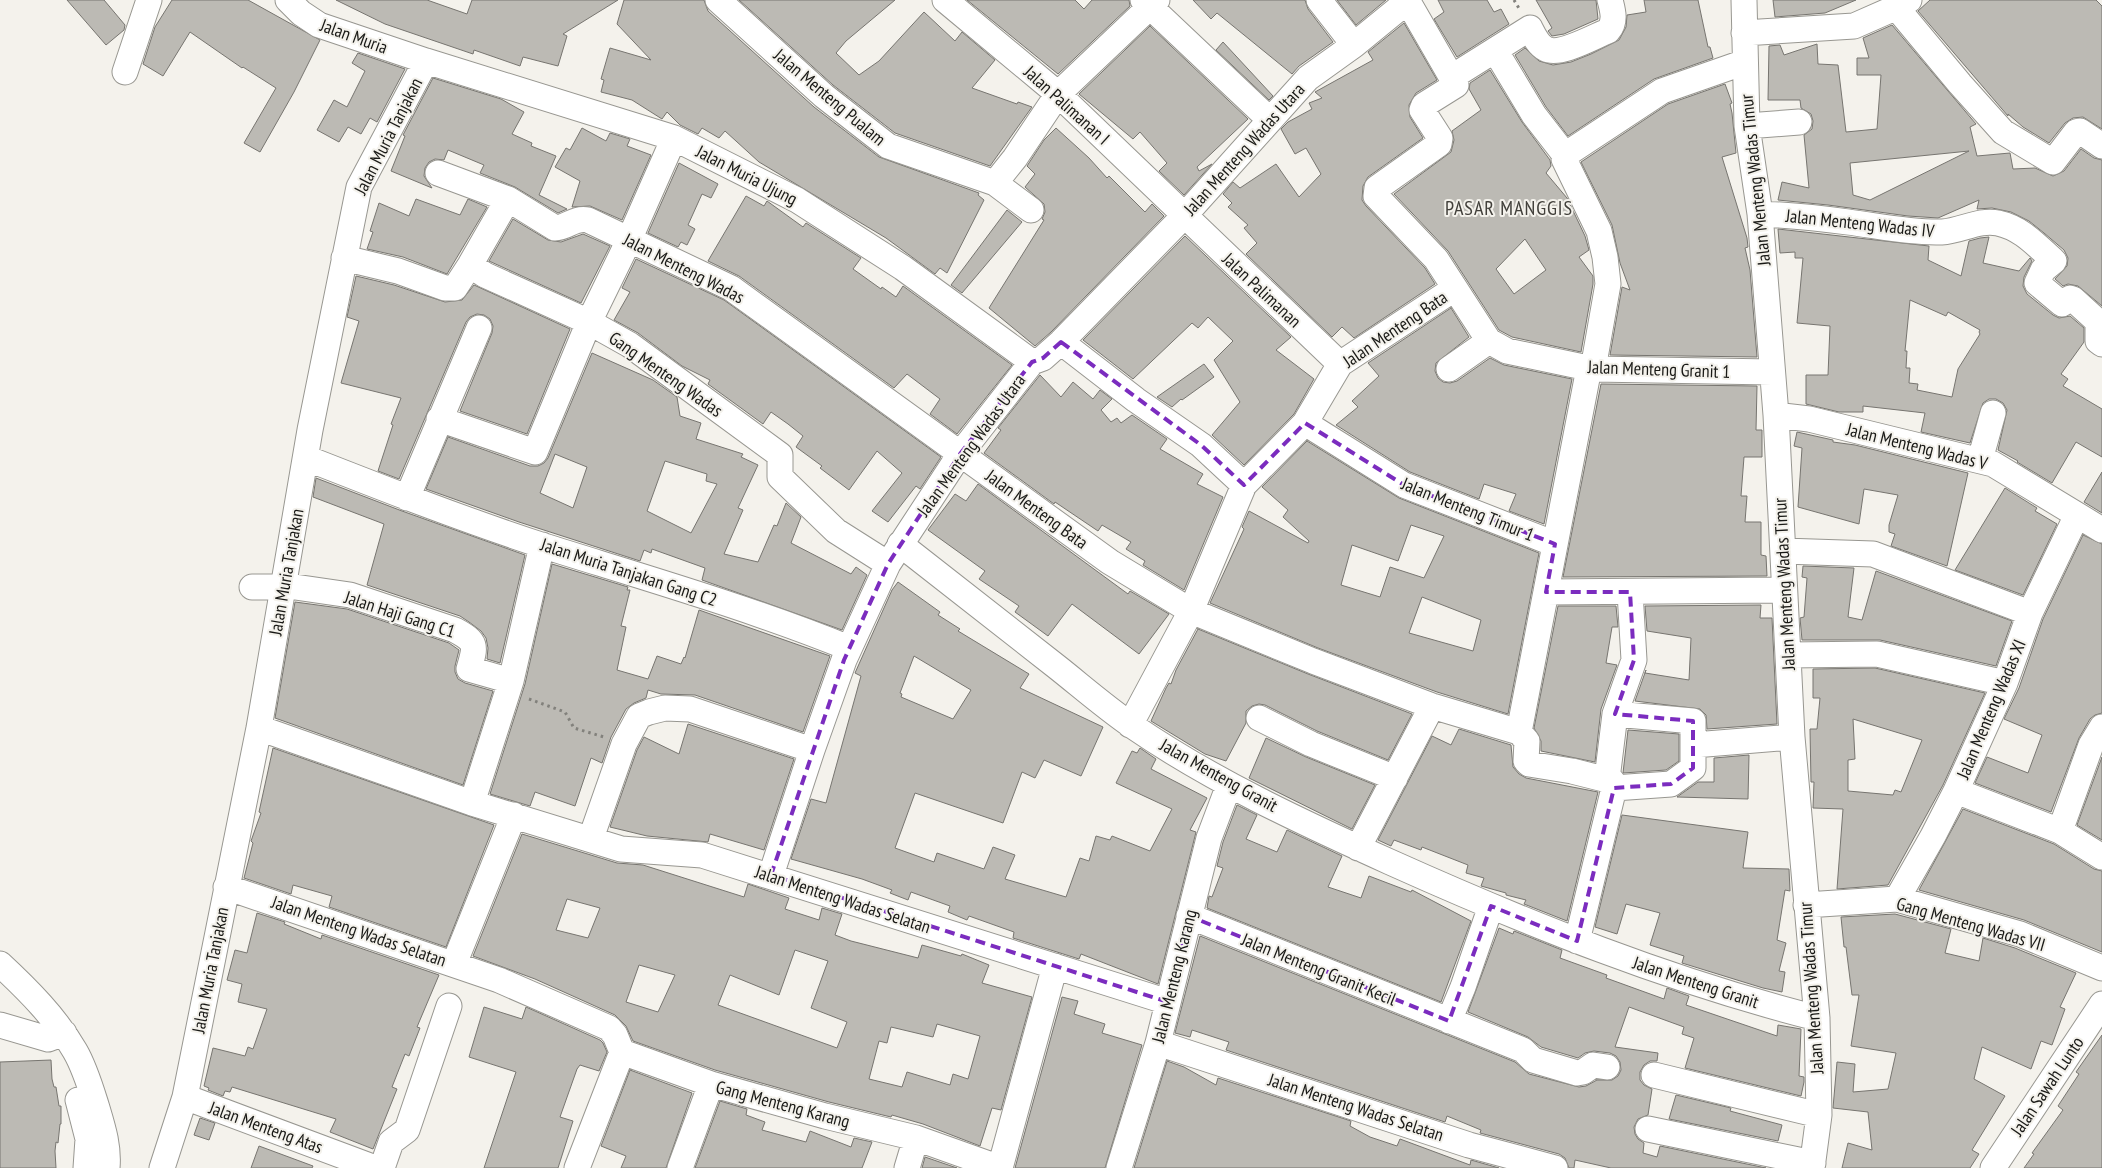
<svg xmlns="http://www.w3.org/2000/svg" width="2102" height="1168" viewBox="0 0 2102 1168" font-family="'PT Sans Narrow',sans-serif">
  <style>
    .building { fill: #bcbab4; stroke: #777570; fill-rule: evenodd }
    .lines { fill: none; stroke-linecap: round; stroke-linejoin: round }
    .minor-casing { stroke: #989791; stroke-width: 27 }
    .path { stroke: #82817c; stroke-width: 3; stroke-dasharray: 2.5 4; stroke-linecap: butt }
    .minor { stroke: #fff; stroke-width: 25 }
    .marked { fill: none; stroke: #7b2cbf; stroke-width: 4; stroke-dasharray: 10 6; stroke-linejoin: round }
    .labels { text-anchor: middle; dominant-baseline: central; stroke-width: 4; stroke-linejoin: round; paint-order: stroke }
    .street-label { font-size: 18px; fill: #191916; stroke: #f4f2ec }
    .quarter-label { font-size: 20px; letter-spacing: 1px; fill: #42403b; stroke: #f4f2ec }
  </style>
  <rect width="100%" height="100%" fill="#f4f2ec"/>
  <path class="building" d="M67,0H104L125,25L124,30L106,45Z
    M172,0H248L320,40L294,92L260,152L244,143L276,88L243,67L242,68L190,32L163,76L143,64L155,27Z
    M336,0H427L467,14L472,0H618L563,34L567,36L558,66L523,57L520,66L474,50L473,54L385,24Z
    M624,0H704L708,11L814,107L879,157L979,193L978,195L984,200L947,273L940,268L935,274L886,238L759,162L725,131L719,138L702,128L698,134L680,125L667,112L662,119L632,100L601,92L604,80L601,79L610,48L651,60L617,24Z
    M739,0H895L846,41L836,53L859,75L879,61L924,12L955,41L962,32L995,60L972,88L1017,104L1018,102L1032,107L990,166L895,133L833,85Z
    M967,0H1075L1084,9L1092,0H1129L1130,6L1058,74Z
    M1193,0H1305L1308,9L1333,42L1299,66L1292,74L1217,13L1211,19Z
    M1337,0H1386L1356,25Z
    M1438,0H1487L1494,12L1501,9L1509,24L1457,57L1434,19L1444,12Z
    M1536,0H1596L1598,19L1564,34L1552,36L1548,31L1552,28Z
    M1644,0H1698L1708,47H1710L1713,58L1654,79L1568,136L1546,107L1515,55L1525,48L1539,61L1553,65L1571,62L1591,54L1619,40L1626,27L1627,15L1646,12Z
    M1773,0H1856L1825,13L1775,17Z
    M1930,0H2096L2102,6V129L2083,117L2073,118L2065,123L2049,143L2023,127L2008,114V116L1918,11Z
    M1404,23L1437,80L1416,93L1409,105L1410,117L1423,138L1368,177L1363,186L1362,200L1366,206L1425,268L1435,284L1354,338L1342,327L1332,337L1246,254L1257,243L1244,228L1248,225L1228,207L1232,203L1223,194L1233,182L1240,188L1276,164L1299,197L1321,174L1306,148L1295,154L1281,129L1288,122L1312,109L1309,103L1322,98L1315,92L1373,60L1368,52Z
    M1892,25L1976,124L1970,127L1977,156L2010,153L2013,169L2035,168L2053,176L2064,171L2081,149L2094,158L2102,160V306L2078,286L2068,284L2063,286L2055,279L2067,266L2068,258L2064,250L2044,233L2029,221L2011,212L1992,208L1977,209L1979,200L1938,218L1908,216L1828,205L1778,200L1782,182L1809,188L1804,135L1812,129L1813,121L1811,114L1801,108L1800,100H1768L1769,46L1780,45L1784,55L1817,44L1818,64L1838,65L1846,132L1877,129L1881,75H1857V58H1869L1863,38ZM1969,151L1870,200L1853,195L1850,163Z
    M1150,26L1248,119L1197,167L1199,171L1212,164L1184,195L1159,171L1167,163L1140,132L1133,139L1079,94Z
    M1223,42L1273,96L1269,100L1216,50Z
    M358,53L405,69L377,122L370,118L361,134L348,127L339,142L317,130L334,100L347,107L365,71L352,63Z
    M1490,70L1522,122L1550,160L1551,166L1546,173L1567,198L1585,236L1589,250L1579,257L1593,276V284L1581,352L1512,337L1499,330L1448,251L1394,194L1451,152L1454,140L1452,131L1481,110L1469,89L1470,83ZM1525,239L1546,270L1514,294L1496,269Z
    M433,78L501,99L524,112L512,134L532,143L531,146L556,156L539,195L567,209L558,213L515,187L480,173L484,165L448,150L444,160L435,159L429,162L425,168L424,176L432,188L391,171L405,136L403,135Z
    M1725,84L1732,103L1730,104L1732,113L1736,153L1722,157L1747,238L1748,247L1745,248L1750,270L1757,357L1610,355L1622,287L1630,290L1620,263L1612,225L1581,162L1668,104Z
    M582,128L606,141L610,133L630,139L627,146L651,155L622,220L590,206L572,207L580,181L555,167L566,148L570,150Z
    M1056,128L1089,158L1107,178L1109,176L1145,212L1152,204L1164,216L1051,332L1035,346L989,308L1044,220L1042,219L1045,212L1044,204L1025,187L1035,174L1027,166L1044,140Z
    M679,163L718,184L711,198L702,194L688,225L695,229L687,245L681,242L678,247L648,233Z
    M746,196L764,206L767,201L803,227L806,223L861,258L853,269L881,289L882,287L896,297L903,286L1012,365L957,434L930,414L940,399L907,374L894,388L739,276L708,261Z
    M416,199L460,215L468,199L487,207L447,274L403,257L367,249L373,232L370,231L379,203L409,216Z
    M1007,210L1022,222L962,293L951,285Z
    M513,219L548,240L561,242L583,234L610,246L581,303L489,261Z
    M1778,229L1929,246L1928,260L1961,276L1969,241L1980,238L1989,237L1983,263L2019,271L2030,258L2032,261L2024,277L2023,286L2027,294L2053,315L2059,318L2070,316L2084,328V342L2061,374L2068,379L2063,386L2102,409V457L2076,442L2052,483L2017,462L2018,461L1998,450L2007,410L2003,403L1996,399H1989L1983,403L1970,443L1921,432L1925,413L1863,406V412H1839L1806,404V375H1828L1830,326L1797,323L1803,258H1795V252L1780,253ZM1910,300L1946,316L1948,312L1980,330L1979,332L1980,334L1958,369L1952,397L1917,390L1918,384L1909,383L1910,368H1906L1907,351H1905Z
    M1185,236L1291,337L1276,350L1314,379L1294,414L1244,465L1212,435L1240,402L1214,360L1233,341L1208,317L1198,328L1192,323L1133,379L1083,340Z
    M636,259L724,300L941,457L920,489L916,486L888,522L872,511L902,473L877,451L849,490L820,468L822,466L796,447L803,436L788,424L771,412L763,424L708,384L710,380L682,366L638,333L614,320L630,292L622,288Z
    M356,276L394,285L445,302L462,300L474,285L570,329L527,434L460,411L492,333L493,326L490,319L484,315L477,314L470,317L466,322L399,479L378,471L393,425L391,424L401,398L341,383L359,321L347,317Z
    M1451,308L1469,337L1436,363L1435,371L1438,378L1443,382L1450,383L1457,381L1490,358L1504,365L1572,379L1544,524L1509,511L1516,494L1484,484L1479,499L1410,472L1336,425L1358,407L1352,401L1379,376L1368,363Z
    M592,353L653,380L677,397L680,416L701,423L696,439L743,454L741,457L758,465L738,508L743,510L724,554L758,562L774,525L777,526L786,503L801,517L791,543L851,574L856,567L867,575L842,630L702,580L705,568L652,549L651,553L644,550L640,561L519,522L426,489L448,437L530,466H538L544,463L548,458ZM555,454L587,467L573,508L540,493ZM665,461L707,474L706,481L717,484L691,533L647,511Z
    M1204,364L1214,377L1182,400L1181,399L1172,407L1157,397Z
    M1040,375L1061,397L1073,382L1093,399L1100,390L1112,399L1101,410L1111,422L1117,418L1121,423L1132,415L1167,439L1160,449L1203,474L1197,484L1223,497L1184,590L1143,565L1145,561L1126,549L1131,542L1102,525L1098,531L1055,502L1054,504L984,453L1001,430L998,428Z
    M1601,384L1757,386L1756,430H1762V457H1744L1741,496H1747L1745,522H1761V555L1766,556L1767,576L1563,577Z
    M1797,432L1833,440V442L1855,445L1968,473L1947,566L1891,546L1895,534L1889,532V525L1898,495L1864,489L1859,524L1798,507L1802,448L1794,446Z
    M1307,441L1399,498L1539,553L1508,714L1437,692L1318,648L1210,603L1244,529L1242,527L1249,511L1308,543L1309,541L1283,517L1288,510L1262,487ZM1411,525L1444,536L1424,578L1390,567L1380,597L1341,585L1352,545L1398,561ZM1422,597L1481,620L1473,651L1409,633Z
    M2102,472V513L2084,502Z
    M316,478L402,511L525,555L500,663L487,659L488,648L486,638L481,631L469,622L460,616L367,585L384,524L313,497Z
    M978,484L1128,594L1130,591L1169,614L1139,654L1072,604L1048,636L1015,612L1019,606L979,579L985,571L928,530L955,494L966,501Z
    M2005,488L2037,508L2035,511L2057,524L2023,595L1955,570Z
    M2083,535L2102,544V713L2095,715L2090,719L2079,738L2051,812L1975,783L1987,757L2028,773L2042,735L2004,719L2019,688L2043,619Z
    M552,564L628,587L627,590H630L621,626L626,627L617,670L648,679L657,656L681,664L684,657L685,658L699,610L830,656L803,732L695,695L661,694L648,690L646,698L634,703L626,709L611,737L602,763L591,758L575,806L535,792L530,806L490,794L525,684Z
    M1803,566L1854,568L1848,617L1862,620L1876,571L2012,621L1996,666L1880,640H1802L1800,618L1804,617L1807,578L1802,577Z
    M898,582L940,612L938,615L960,629L958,631L1029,674L1020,688L1103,727L1081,776L1044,760L1035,778L1022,772L1003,823L915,793L895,848L934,862L937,853L984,869L993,847L1015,855L1005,879L1066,897L1080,858L1089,861L1096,836L1110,840L1112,836L1150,851L1172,809L1116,783L1132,751L1137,753L1140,748L1156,759L1151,769L1207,798L1190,830L1196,832L1158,984L1081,954L1079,959L1013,938L1014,932L969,916L967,920L948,912L950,906L911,892L908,900L890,893L892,890L862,879L791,859L811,799L826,803L861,676L855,673L892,590ZM914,656L971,690L953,719L901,697L902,694L900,693Z
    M295,602L347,609L449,643L459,650L455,666V672L458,679L465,683L493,691L463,785L275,718Z
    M1761,605L1760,618H1772L1777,724L1707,729L1706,715L1700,709L1635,701L1646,670L1645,673L1689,680L1691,638L1647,631L1645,606Z
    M1558,606H1616L1618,627H1612L1606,663L1617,665L1601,709L1595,762L1541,751V741L1534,728Z
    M1198,629L1308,674L1412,714L1388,760L1317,731L1265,705L1259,704L1252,706L1246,711V723L1226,761L1205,754L1151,721L1166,688L1169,683L1171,684L1176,670Z
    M1875,668L1985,693L1943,785L1888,885L1837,889L1843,809L1813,808L1814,782H1811L1810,729H1817L1820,698H1813V669ZM1853,719L1922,740L1901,792L1895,790L1893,795L1848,791V760L1855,759Z
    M688,724L794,759L764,850L710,834L708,842L647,836L610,827L637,750L644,737L679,754Z
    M1459,729L1511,745L1513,767L1519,774L1526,778L1598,792L1567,921L1524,904L1526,900L1506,895V893L1481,886L1484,878L1466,873L1468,865L1422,847L1421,850L1394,840L1391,846L1378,840L1432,736L1451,745Z
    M1628,730L1679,734V761L1666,770L1623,773Z
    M1266,738L1306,757L1375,785L1352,829L1249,778Z
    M273,748L494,825L446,947L329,907L332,896L293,885L291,894L244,878L253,843L251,841L261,813L259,812Z
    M1749,755L1748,799L1677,797L1698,782H1714V758Z
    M2102,757V840L2077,825Z
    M1237,805L1257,815L1246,839L1277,852L1287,830L1342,856L1328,887L1361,898L1369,876L1411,892L1412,890L1471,921L1441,1002L1207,908L1209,896L1212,897L1223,868L1217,866L1223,842Z
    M1963,809L2054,844L2094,869L2102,871V952L2024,920L1919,890Z
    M1622,815L1748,832L1743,868L1789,869L1790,891L1785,890L1777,940L1786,943L1779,971L1785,972L1782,992L1763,988L1682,963L1684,956L1650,945L1660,913L1626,904L1617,934L1595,927Z
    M522,834L617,863L643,865L744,897L748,884L789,898L785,909L819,920L822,908L842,914L835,935L851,941L918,958L922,945L961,956L962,954L989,965L982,983L1032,997L1001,1110L992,1108L980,1146L923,1124L892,1115L891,1117L829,1102L715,1070L633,1041L626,1026L615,1015L535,979L473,956ZM567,899L600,908L588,938L556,930ZM795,950L828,961L811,1008L847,1022L837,1048L718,1005L730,975L779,995ZM639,965L675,975L658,1012L626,1002ZM937,1024L980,1036L968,1079L953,1074L950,1085L907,1072L902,1087L869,1079L879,1041L887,1043L891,1027L933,1037Z
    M257,913L285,922L284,924L321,939L322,935L439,975L417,1027L420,1028L409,1056L405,1054L392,1087L397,1089L373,1149L330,1132L336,1119L232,1087L230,1092L225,1091L223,1096L208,1090L209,1088L204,1086L213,1048L245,1056L248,1047L253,1049L267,1009L238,1002L242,984L227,980L235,950L247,953Z
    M1895,914L1951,929L1945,953L1979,961L1983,938L2015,948L2076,973L2060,1007L2065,1009L2052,1045L2041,1041L2031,1069L1982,1047L1974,1079L2005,1096L1972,1150L1979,1154L1970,1168H1842L1848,1143L1872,1150L1868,1112L1833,1108L1837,1062L1855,1064L1853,1092L1888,1089L1896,1053L1851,1046L1859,995H1852L1846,947H1844L1841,917Z
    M1499,928L1513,934L1514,931L1562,950L1560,958L1607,975L1606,978L1664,999L1667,988L1689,996L1686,1005L1777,1036L1778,1025L1801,1029L1799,1076L1804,1077V1082L1801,1096L1685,1068L1694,1038L1682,1034L1684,1027L1629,1007L1615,1047L1658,1053L1657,1061H1650L1644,1065L1640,1072V1080L1644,1085L1652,1089L1648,1115L1638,1119L1634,1127L1635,1134L1638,1139L1644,1143L1643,1153L1657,1157L1660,1146L1766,1168H1611L1575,1160L1574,1168H1569L1565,1158L1559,1154L1480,1133L1481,1130L1447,1116L1445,1122L1226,1050L1229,1042L1192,1030L1190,1037L1175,1033L1200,936L1515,1062L1529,1074L1579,1087L1586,1086L1597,1080H1612L1618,1076L1621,1070L1620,1062L1616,1056L1610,1053L1594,1051L1585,1053L1578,1058L1541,1047L1528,1037L1468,1012Z
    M1062,997L1078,1001L1074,1014L1105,1024L1102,1033L1142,1045L1105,1168H1015Z
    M484,1007L522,1019L526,1007L600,1040L603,1043L607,1052L599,1071L580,1065L577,1069L560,1117L573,1121L558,1168H484L516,1072L469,1057Z
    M2102,1035V1168H2024L2034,1154L2032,1153L2063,1110L2058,1106L2079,1074L2076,1072Z
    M51,1060L52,1079L54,1087H56L59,1106H61V1124H60L58,1143L56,1142L55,1151L56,1168H0V1062Z
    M1167,1061L1184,1067L1216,1085L1218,1078L1351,1121L1350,1126L1370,1137L1397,1146L1400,1139L1470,1165L1471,1160L1499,1168H1134Z
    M630,1070L692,1093L666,1168H621L626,1156L601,1146Z
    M1676,1095L1731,1108L1730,1111L1782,1125L1778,1141L1669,1119Z
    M720,1101L747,1109L746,1115L765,1122L762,1130L806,1142L810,1131L851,1147L854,1138L872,1142L862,1168H695Z
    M200,1118L215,1123L209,1140L194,1135Z
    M259,1146L313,1166L312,1168H251Z
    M925,1157L957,1168H922Z"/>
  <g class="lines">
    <g class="minor-casing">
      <path id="minor" d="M288,0L301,13L319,25L426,61L674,138L797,200L903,268L1032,362
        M718,0L824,96L888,146L995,183L1015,158L1058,94L1157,0
        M945,0L1058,94L1340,364
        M1143,0L1270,120
        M1319,0L1354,45
        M1407,0L1456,85L1424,105L1422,110L1440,138L1439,144L1377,188L1376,196L1436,259L1489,341L1507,351L1593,369L1772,372
        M1744,0L1747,126L1760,214L1776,415L1792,737L1817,1018L1819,1115L1812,1168
        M1896,7L1960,84L2003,132L2053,162L2076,132L2080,131L2102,146
        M1744,33L1854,26L1904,4L1909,0
        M1495,50L1534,115L1565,155
        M125,72L149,0
        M1452,77L1530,28C1534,36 1538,45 1546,49C1560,56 1593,37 1608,31C1616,22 1613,11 1610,0
        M1747,126L1799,122
        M1565,155L1564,159L1599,231L1605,257L1608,284L1593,369
        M1565,155L1662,91L1745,62
        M438,173L508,199L555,228C567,228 574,217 588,220L731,288L1110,562L1191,611L1313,661L1432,706L1519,732L1527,741L1526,761L1529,764L1572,771L1612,781L1614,788L1577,941
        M995,183L1031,210
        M1760,214C1789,215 1819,218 1848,222C1879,226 1911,233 1942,232C1961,231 1979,219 1998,223C2022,228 2037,246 2054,261L2043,270L2037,283L2062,304L2070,298L2073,299L2095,319L2098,324V341L2102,344
        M344,258L398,271L445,288H455L470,265L508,199
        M470,265L485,275L589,322L630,345L780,455V477L836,531L888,564
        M1061,342L1136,400L1201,445L1244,485
        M1449,369L1489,341
        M1776,415L1809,419L1993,464L2102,530
        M439,419L535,452L589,322L629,240L674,138
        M1305,423L1404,485L1555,544
        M306,458C385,489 464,520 544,546C646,578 750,608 849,648
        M1980,460L1993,413
        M407,498L479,328
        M900,544C952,585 1004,626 1057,667C1081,686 1105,707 1131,725C1211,780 1301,822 1390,862C1528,924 1670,981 1817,1018
        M1783,551L1873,554L2030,613
        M252,587H295L350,595L455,630C477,642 476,645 469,669L511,681
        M1546,592L1784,590
        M1788,655L1877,654L2005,683
        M1615,714L1634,660L1630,592
        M1259,718L1311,744L1395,778
        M1130,725L1191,611L1244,485L1305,423L1340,364L1454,289
        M259,728L472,803L621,849L702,855L1168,1002
        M1519,732L1589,368
        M1694,745L1792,737
        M1607,779L1615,714L1693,721V768L1671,784L1614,788
        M1956,791L2060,831L2102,857
        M472,803L511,681L542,545
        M2060,831L2091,745L2102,727
        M591,838L624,744L639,716L649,712L665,708L690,709L812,750
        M1358,848L1432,706
        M771,875L812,750L844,660L888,564L960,454L1032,362L1043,358L1061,342L1184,216L1308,78L1354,45L1409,0
        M226,887L499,980L609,1028L615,1035L622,1052L711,1084L825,1116L916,1138L1000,1168
        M1897,899L1933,836L1956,791L2005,683L2030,613L2077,515
        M1806,905L1897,899L2020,934L2102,968
        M1189,916L1523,1050L1533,1060L1577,1073L1583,1072L1593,1065L1607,1067
        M0,964C28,990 56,1018 75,1051C85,1068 91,1089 97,1108C103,1128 109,1147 107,1168
        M454,964L514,815
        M1449,1021L1463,987L1491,906
        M0,1025L48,1039L64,1033
        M1158,1043L1469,1145L1555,1168
        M1654,1075L1819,1115
        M185,1097L375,1168
        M78,1100L88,1139L86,1168
        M1648,1129L1813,1163
        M162,1168L185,1097L259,728L310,430L359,187L426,61
        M382,1168L391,1142L407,1130L449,1006
        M577,1168L622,1052
        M680,1168L711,1084
        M907,1168L916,1138
        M1000,1168L1055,966
        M1119,1168L1158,1043L1209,838L1229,785
        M1993,1168L2102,1004"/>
    </g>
    <path class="path" d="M1514,0L1520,10
      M529,699L565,712L574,728L604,737"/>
    <use href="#minor" class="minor"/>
  </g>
  <path class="marked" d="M1061,342L1201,445L1244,485L1305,423L1404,485L1555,544L1546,592H1630L1634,660L1615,714L1693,721V768L1671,784L1614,788L1577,941L1491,906L1449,1021L1189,916L1168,1002L771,875L844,660L888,564L960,454L1032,362L1043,358Z"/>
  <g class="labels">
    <g class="street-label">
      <text transform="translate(354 36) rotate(20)">Jalan Muria</text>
      <text transform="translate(830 97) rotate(40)">Jalan Menteng Pualam</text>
      <text transform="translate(1067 105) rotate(42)">Jalan Palimanan I</text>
      <text transform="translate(388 136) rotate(-63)">Jalan Muria Tanjakan</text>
      <text transform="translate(1244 149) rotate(-48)">Jalan Menteng Wadas Utara</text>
      <text transform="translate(747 175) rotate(27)">Jalan Muria Ujung</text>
      <text transform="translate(1755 180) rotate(-96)">Jalan Menteng Wadas Timur</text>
      <text transform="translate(1860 223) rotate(6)">Jalan Menteng Wadas IV</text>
      <text transform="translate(684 268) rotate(27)">Jalan Menteng Wadas</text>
      <text transform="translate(1262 290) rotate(43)">Jalan Palimanan</text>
      <text transform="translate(1395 329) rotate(-34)">Jalan Menteng Bata</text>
      <text transform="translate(1659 369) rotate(2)">Jalan Menteng Granit 1</text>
      <text transform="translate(666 374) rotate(35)">Gang Menteng Wadas</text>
      <text transform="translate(971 445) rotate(-54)">Jalan Menteng Wadas Utara</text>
      <text transform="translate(1917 446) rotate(14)">Jalan Menteng Wadas V</text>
      <text transform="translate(1037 509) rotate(36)">Jalan Menteng Bata</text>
      <text transform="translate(1468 509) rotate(22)">Jalan Menteng Timur 1</text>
      <text transform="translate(286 572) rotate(-80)">Jalan Muria Tanjakan</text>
      <text transform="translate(629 572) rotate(18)">Jalan Muria Tanjakan Gang C2</text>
      <text transform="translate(1784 584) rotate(-93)">Jalan Menteng Wadas Timur</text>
      <text transform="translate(400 614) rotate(18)">Jalan Haji Gang C1</text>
      <text transform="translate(1991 709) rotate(-67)">Jalan Menteng Wadas XI</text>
      <text transform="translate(1219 775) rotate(29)">Jalan Menteng Granit</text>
      <text transform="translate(843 899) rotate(18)">Jalan Menteng Wadas Selatan</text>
      <text transform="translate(1971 924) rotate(16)">Gang Menteng Wadas VII</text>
      <text transform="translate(359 931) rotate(19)">Jalan Menteng Wadas Selatan</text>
      <text transform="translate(1319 969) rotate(22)">Jalan Menteng Granit Kecil</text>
      <text transform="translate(210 970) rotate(-79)">Jalan Muria Tanjakan</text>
      <text transform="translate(1174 976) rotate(-76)">Jalan Menteng Karang</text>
      <text transform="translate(1696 982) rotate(18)">Jalan Menteng Granit</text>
      <text transform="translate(1811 988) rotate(-94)">Jalan Menteng Wadas Timur</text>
      <text transform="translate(2047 1086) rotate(-56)">Jalan Sawah Lunto</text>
      <text transform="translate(783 1104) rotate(15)">Gang Menteng Karang</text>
      <text transform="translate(1356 1107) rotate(18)">Jalan Menteng Wadas Selatan</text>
      <text transform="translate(266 1127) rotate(20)">Jalan Menteng Atas</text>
    </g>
    <g class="quarter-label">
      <text x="1509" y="208">PASAR MANGGIS</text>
    </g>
  </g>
</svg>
